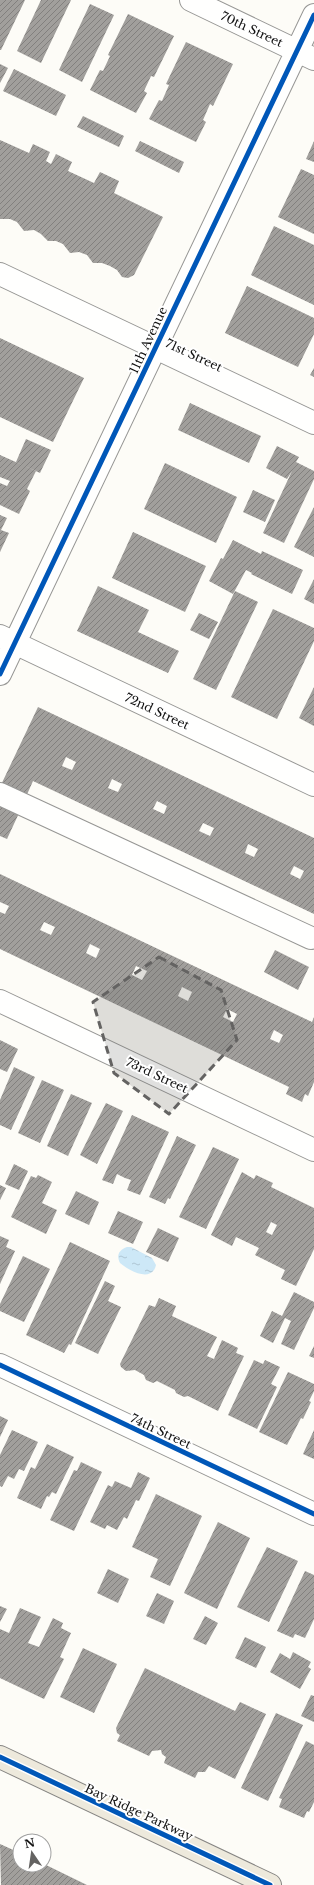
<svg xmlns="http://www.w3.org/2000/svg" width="314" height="1885" viewBox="0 0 314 1885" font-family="'Libre Baskerville',serif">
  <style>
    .water { fill: url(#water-ripples) }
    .building { fill: url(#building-hatch); fill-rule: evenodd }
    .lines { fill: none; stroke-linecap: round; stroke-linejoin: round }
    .minor-casing { stroke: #979795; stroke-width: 24 }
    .major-casing { stroke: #858482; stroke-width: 24 }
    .minor { stroke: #fffffe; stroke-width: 22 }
    .major { stroke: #ede9dc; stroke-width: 22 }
    .cycleway-casing { stroke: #fff; stroke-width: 8 }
    .cycleway { stroke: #0057b8; stroke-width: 5 }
    .marked { fill: #646362; fill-opacity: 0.2; stroke: #646362; stroke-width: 3; stroke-dasharray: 8 5; stroke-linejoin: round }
    .labels { text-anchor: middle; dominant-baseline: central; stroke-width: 4; stroke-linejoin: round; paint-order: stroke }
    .street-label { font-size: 12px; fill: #111; stroke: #fff }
  </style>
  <defs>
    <pattern id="water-ripples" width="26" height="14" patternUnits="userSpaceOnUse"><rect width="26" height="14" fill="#cde8f7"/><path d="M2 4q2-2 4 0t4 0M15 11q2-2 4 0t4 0" fill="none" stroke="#afc6d3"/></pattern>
    <pattern id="building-hatch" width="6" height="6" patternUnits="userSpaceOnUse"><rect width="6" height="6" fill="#a19f9c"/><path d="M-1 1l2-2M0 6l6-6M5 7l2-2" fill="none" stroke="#82807e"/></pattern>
  </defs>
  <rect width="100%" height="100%" fill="#fdfcf7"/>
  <path class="water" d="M127,1247H131L152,1258L156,1265C152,1283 129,1271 120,1263C116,1255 119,1250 127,1247Z"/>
  <path class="building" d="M0,0H25L1,50H0Z
    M41,0H71L41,63L17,51Z
    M90,4L114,15L82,82L59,70Z
    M128,14L174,36L154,77L151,76L144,91L147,93L136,113L90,90L100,70L103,71L110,56L108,55Z
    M186,42L233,64L213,106L210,104L203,120L206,122L196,142L149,119L159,100L162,101L169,85L166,84Z
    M0,64L8,68L0,83Z
    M14,69L66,95L56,116L3,91Z
    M83,116L124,136L119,147L77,127Z
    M0,140L29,153L33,144L50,152L46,161L51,164L56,154L72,162L68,171L94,183L100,172L119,181L114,193L163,217L134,275L128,278L122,277L117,270L110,266L102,263H93L87,255L79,252L70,253L63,244L56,241H48L41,234L34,230L24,231L17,222L10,219H0Z
    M140,141L184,162L179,173L135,151Z
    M314,141V162L306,159Z
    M301,169L314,175V234L278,217Z
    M274,226L314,245V305L251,275Z
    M247,286L314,318V334L298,367L225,333Z
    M0,338L84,378L53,442L0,417Z
    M314,368V377L310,375Z
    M190,403L261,436L249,463L178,430Z
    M26,439L51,450L40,473L16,462Z
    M277,446L299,457L296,462L314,471V479L284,543L263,533L292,471L287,479L266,468Z
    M0,455L36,471L27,489L30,491L19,514L0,505V483L7,486L10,481L0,477Z
    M165,463L237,497L216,543L144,509Z
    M253,490L275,500L265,522L243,512Z
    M314,507V557L294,547Z
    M0,515L7,518L1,530L9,533L0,552Z
    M133,532L206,566L185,612L112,578Z
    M233,540L261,554L262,551L303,570L292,594L251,574L252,573L246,570L233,594L209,581L221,558L223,559Z
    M314,579V604L304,599Z
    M98,586L149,610L138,632L179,651L168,673L77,631Z
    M235,591L258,602L216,690L193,679Z
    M273,609L314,628V641L277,719L231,697Z
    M199,613L218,622L209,639L190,630Z
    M314,687V726L299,718Z
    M38,707L314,838V914L33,781L25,799L0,787ZM66,757L76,762L72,770L62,766ZM112,779L122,784L118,792L108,788ZM157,801L167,806L164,814L153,809ZM203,823L214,828L210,836L199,831ZM248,844L258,849L254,857L245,853ZM294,866L304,871L300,879L290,874Z
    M0,802L20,811L7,839L0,836Z
    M0,874L312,1022L314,1017V1082L308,1096L305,1094L302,1102L286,1094L289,1087L0,949V912L5,914L9,906L0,902ZM44,922L55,927L51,935L40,930ZM90,944L100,949L96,958L86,953ZM136,966L147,971L142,980L132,975ZM182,987L192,992L188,1001L178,996ZM227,1009L237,1014L233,1022L223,1017ZM274,1030L283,1035L279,1043L270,1039Z
    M275,950L309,967L298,990L264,972Z
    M0,1040L18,1049L7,1072L0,1069Z
    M14,1067L35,1077L11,1130L0,1125V1100Z
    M42,1080L64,1090L40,1143L18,1133Z
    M71,1094L92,1103L68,1156L47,1146Z
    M106,1103L123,1111L97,1164L80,1155Z
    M132,1115L169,1132L140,1195L127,1190L131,1180L125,1178L117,1174L113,1184L102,1180Z
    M177,1136L196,1145L170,1199L168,1198L165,1204L149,1197Z
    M213,1147L239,1159L206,1229L179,1217Z
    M14,1164L28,1171L19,1190L5,1184Z
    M242,1172L254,1179L256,1175L273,1183L271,1187L314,1208V1249L296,1286L281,1279L285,1270L255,1255L259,1248L236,1237L232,1246L211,1235ZM271,1222L277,1225L272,1235L266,1232Z
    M38,1175L52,1182L42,1203L57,1210L46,1234L11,1217L31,1176L36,1178Z
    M0,1185L6,1188L0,1200Z
    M76,1191L99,1202L89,1225L65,1214Z
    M118,1211L143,1222L133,1244L108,1233Z
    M158,1228L179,1238L168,1262L146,1252Z
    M0,1236L9,1240L6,1247L15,1251L0,1284Z
    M70,1242L110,1261L71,1345L69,1344L64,1353L26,1335Z
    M23,1256L50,1269L24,1322L0,1311V1304Z
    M105,1281L115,1286L108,1301L121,1307L98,1354L75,1343Z
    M294,1292L314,1302V1308L294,1350L281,1344L291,1321L285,1318L273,1343L260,1336L272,1311L282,1316Z
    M159,1298L176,1306L172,1316L217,1337L207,1356L214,1359L222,1340L238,1348L236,1353L244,1356L218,1411L188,1396L184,1397L176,1393L175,1390L157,1381L153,1383L146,1380L144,1375L135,1370L126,1371L121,1367L120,1364L149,1305L155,1307Z
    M314,1346V1358L309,1356Z
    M254,1360L263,1364L265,1360L280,1367L271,1384L277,1387L257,1429L228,1415Z
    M288,1372L314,1384V1391L309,1401L311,1402L303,1419L301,1418L287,1445L259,1432Z
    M0,1416L8,1420L0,1437Z
    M12,1430L38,1442L24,1471L19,1469L14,1479L8,1476L2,1487L0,1486V1455Z
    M314,1430V1459L303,1454Z
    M47,1444L74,1457L56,1494L52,1492L49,1497L47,1496L41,1509L17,1498L31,1467L35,1469Z
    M81,1462L102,1472L74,1531L50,1520L74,1470L77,1471Z
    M138,1472L150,1478L139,1501L136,1500L127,1519L124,1517L117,1530L107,1525L105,1529L90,1522L108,1485L112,1487L115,1481L131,1488Z
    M156,1494L202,1516L170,1586L150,1577L158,1559L132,1547Z
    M218,1522L250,1538L217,1609L184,1593Z
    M267,1547L298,1561L269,1622L237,1607Z
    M108,1569L129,1579L118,1603L97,1593Z
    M305,1571L314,1575V1619L305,1638L295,1634L293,1638L277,1631Z
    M157,1593L174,1601L164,1624L146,1616Z
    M0,1606L7,1609L0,1622Z
    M20,1608L41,1617L28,1643L39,1647L53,1618L63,1623L61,1628L71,1633L60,1657L64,1659L44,1699L0,1678V1629L9,1633Z
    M205,1616L218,1623L206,1645L193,1639Z
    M245,1637L266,1647L256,1668L235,1658Z
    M83,1648L117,1664L94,1713L60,1697Z
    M293,1652L311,1662L308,1667L311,1669L300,1689L270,1672L280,1653L290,1659Z
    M145,1668L235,1711L240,1702L266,1714L235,1779L209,1766L205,1772H198L195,1778L164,1763L166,1757L162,1754L161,1750L152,1751L149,1756L117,1741L120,1735L117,1733L116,1728Z
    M311,1695L314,1696V1722L301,1716Z
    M276,1713L303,1725L268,1801L241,1788Z
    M306,1741L314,1745V1802L309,1812L307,1811L304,1818L279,1807L282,1799L279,1798Z
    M0,1844L20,1853V1865L44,1864L87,1885H1Z"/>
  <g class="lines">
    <g class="minor-casing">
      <path id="minor" d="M191,0L314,59
        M0,274L314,423
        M0,636L314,785
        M0,674L314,15
        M0,794L311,938
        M0,1001L314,1150
        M0,1365L314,1514"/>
    </g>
    <g class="major-casing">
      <path id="major" d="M0,1757L270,1885"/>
    </g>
    <use href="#minor" class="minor"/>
    <use href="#major" class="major"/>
    <g class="cycleway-casing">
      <path id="cycleway" d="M0,674L314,15
        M0,1365L314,1514
        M0,1757L270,1885"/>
    </g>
    <use href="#cycleway" class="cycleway"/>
  </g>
  <path class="marked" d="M159,957L221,990L237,1040L169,1114L114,1073L93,1002Z"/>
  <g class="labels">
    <g class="street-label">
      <text transform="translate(252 29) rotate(25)">70th Street</text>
      <text transform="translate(148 340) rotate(-65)">11th Avenue</text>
      <text transform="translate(194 355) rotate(25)">71st Street</text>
      <text transform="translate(157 711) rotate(25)">72nd Street</text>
      <text transform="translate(157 1075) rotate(25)">73rd Street</text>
      <text transform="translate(161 1431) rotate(25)">74th Street</text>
      <text transform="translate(139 1812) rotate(25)">Bay Ridge Parkway</text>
    </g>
  </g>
  <g transform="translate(32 1853) rotate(347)"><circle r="19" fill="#ffffff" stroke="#a0a0a0"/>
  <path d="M0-3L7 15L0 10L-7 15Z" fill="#646362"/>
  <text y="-6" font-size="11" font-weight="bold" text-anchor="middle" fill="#111111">N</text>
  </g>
</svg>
